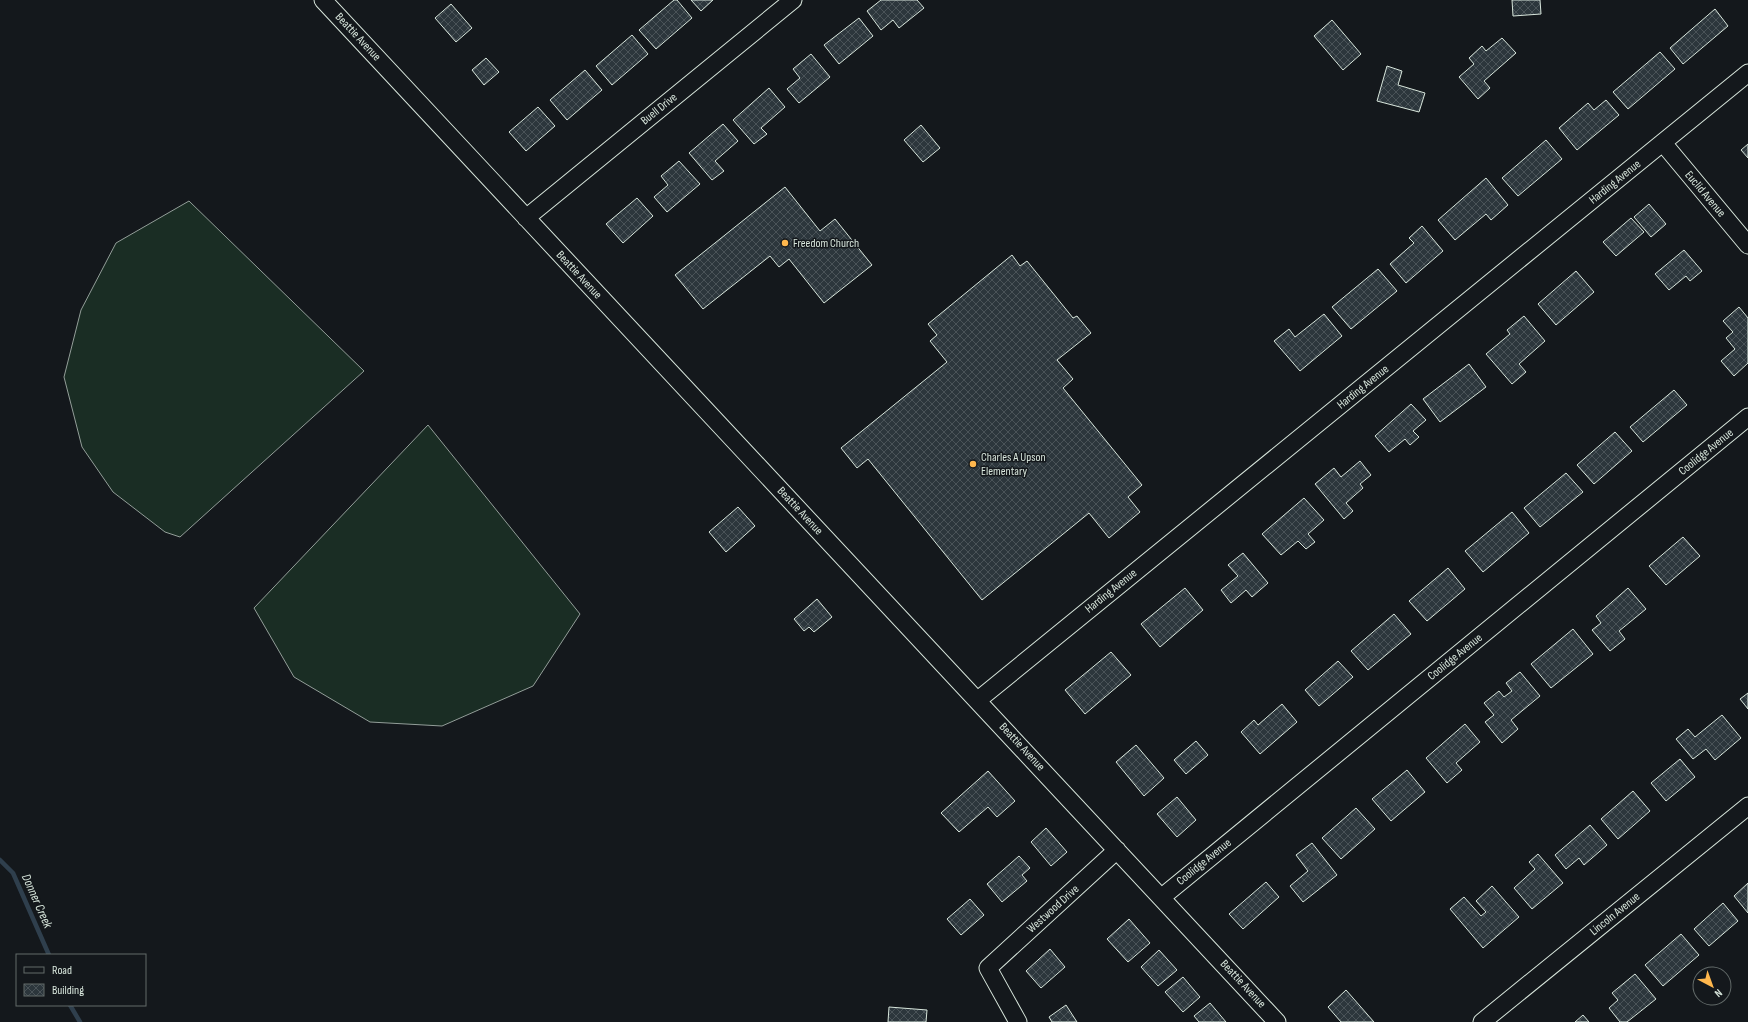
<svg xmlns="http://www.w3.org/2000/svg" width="1748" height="1022" viewBox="0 0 1748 1022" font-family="'Sofia Sans Condensed',sans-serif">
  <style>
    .garden { fill: #1a2d24; stroke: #939e99 }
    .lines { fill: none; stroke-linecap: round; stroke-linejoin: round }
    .stream { stroke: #2f3f4d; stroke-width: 4.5 }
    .building { fill: url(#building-cross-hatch); stroke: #d8e6dc }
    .minor-casing { stroke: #d8e6dc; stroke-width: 19 }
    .minor { stroke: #14181c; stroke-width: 17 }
    .poi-dot { fill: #ffb74d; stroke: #14181c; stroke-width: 1.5 }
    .labels { text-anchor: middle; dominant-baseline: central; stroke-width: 3; stroke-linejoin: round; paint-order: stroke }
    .street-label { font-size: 12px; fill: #d8e6dc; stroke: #14181c }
    .poi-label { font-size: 12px; fill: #d8e6dc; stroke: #14181c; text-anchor: start }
    .water-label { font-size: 13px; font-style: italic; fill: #d8e6dc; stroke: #14181c }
  </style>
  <defs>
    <pattern id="building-cross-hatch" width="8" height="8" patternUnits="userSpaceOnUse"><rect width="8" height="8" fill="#2c363c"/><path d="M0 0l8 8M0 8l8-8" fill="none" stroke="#4a5358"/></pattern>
  </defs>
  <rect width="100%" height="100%" fill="#14181c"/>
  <path class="garden" d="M189,201L364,371L180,537L165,532L113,492L82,447L64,377L81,310L116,243Z
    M428,425L580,614L533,686L442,726L370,722L294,677L254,608Z"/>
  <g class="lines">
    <path class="stream" d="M0,860L13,873L49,955
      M70,1005L80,1022"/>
  </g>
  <path class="building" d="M674,0H677L692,18L656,49L639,30Z
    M691,0H713L701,11Z
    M881,0H917L924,8L899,28L893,20L881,30L867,11Z
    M1512,0H1540L1541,14L1513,16Z
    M451,4L472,28L456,42L435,18Z
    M1715,9L1728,26L1683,64L1670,48Z
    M859,18L873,36L839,64L824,45Z
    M1332,20L1361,54L1343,70L1314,36Z
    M632,35L648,54L612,85L596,66Z
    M1502,38L1516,53L1484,81L1490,88L1478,99L1459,77L1474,64L1469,58L1482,46L1486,51Z
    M1660,52L1675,69L1628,109L1613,92Z
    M811,54L830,77L799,103L787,89L800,78L793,69Z
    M486,58L499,72L484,85L472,70Z
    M1387,66L1402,71L1398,85L1425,93L1419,112L1377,101Z
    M585,70L602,90L567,120L550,100Z
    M769,88L785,107L761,128L767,134L754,144L733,120Z
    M1606,100L1619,115L1577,150L1559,128L1588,103L1594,110Z
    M538,107L555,126L526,151L509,132Z
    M723,124L738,141L715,161L724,171L712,180L689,153Z
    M921,125L940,148L923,162L904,140Z
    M1546,140L1562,159L1518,196L1502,178Z
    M1748,144V158L1741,150Z
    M679,161L700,184L667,212L654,197L668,185L661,176Z
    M1486,178L1508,205L1491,220L1486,214L1455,240L1438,220Z
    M785,187L820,231L835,219L872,265L824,303L789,259L779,267L770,256L703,309L675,275Z
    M637,198L653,216L623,243L606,224Z
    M1649,204L1666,224L1651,237L1634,217Z
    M1631,218L1644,232L1616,256L1603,242Z
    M1422,226L1443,251L1406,283L1390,264L1414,243L1409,238Z
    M1684,250L1702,271L1690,281L1686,276L1669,290L1655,274Z
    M1012,255L1020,266L1027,261L1073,318L1077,316L1091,333L1057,360L1073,379L1063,388L1142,485L1128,497L1140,512L1109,538L1089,513L982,600L868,459L857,468L841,448L947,362L930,341L937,335L928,324Z
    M1378,269L1397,291L1351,329L1332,307Z
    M1576,271L1594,292L1556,325L1538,304Z
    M1739,307L1748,318V363L1734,376L1721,361L1735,349L1726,338L1733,332L1723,321Z
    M1324,314L1342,336L1300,371L1274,341L1289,329L1295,337Z
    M1524,316L1545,341L1519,364L1526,372L1512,384L1486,354L1510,334L1507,330Z
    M1469,364L1486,387L1440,422L1423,399Z
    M1674,390L1687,405L1643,442L1630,427Z
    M1411,404L1426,420L1413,431L1419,437L1410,445L1405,439L1389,452L1375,436Z
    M1615,432L1632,451L1594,484L1577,465Z
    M1360,461L1371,475L1360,484L1363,488L1346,503L1353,511L1344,519L1315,484L1334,468L1341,477Z
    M1566,473L1583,492L1540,527L1524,508Z
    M1304,498L1324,520L1308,534L1315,542L1306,549L1298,541L1281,555L1262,534Z
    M738,507L755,526L726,552L709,532Z
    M1512,512L1529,533L1483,572L1465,551Z
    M1683,537L1700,556L1666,585L1649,566Z
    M1243,553L1268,583L1252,597L1246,590L1231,603L1221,590L1238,576L1228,565Z
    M1448,568L1465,589L1427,621L1409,601Z
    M1185,588L1203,610L1160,647L1141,624Z
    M1628,588L1646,609L1619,631L1625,639L1610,651L1592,630L1601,623L1596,616Z
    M817,599L832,617L814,632L809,627L804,631L794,619Z
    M1394,614L1411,634L1368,670L1351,651Z
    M1573,629L1593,654L1551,688L1531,664Z
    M1111,652L1131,675L1085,714L1065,690Z
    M1338,661L1353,677L1319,706L1305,690Z
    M1520,672L1540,696L1511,720L1518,729L1502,743L1485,722L1494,715L1484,703L1499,691L1504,697L1512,691L1506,683Z
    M1748,693V709L1740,699Z
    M1282,704L1297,722L1260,754L1241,732L1254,720L1258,725Z
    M1722,715L1741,738L1715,760L1706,749L1693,759L1676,739L1688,729L1695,737Z
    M1465,724L1480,742L1456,763L1462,770L1447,783L1426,758Z
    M1196,741L1208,755L1186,774L1174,760Z
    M1136,745L1164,778L1144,796L1116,762Z
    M1680,759L1695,777L1666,801L1651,783Z
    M1407,770L1425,792L1391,821L1372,799Z
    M988,771L1015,801L997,817L988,807L959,832L941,813Z
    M1633,791L1650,811L1618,839L1601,819Z
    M1177,797L1196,820L1177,837L1157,814Z
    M1356,808L1375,829L1341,859L1322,838Z
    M1590,825L1607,845L1584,865L1579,858L1566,869L1555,855Z
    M1046,828L1067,852L1051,866L1031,842Z
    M1312,843L1337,875L1303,902L1290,886L1308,871L1296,855Z
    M1538,854L1563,883L1532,909L1514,888L1535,869L1529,862Z
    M1019,856L1030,868L1022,875L1027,881L1002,902L987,884Z
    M1266,882L1279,897L1243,929L1229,914Z
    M1748,883V913L1734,896Z
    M1492,886L1519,917L1483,948L1450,909L1464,897L1481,916L1486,912L1476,901Z
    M970,899L984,915L961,935L947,919Z
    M1723,903L1738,921L1709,946L1694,929Z
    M1129,919L1150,943L1128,962L1107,939Z
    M1681,934L1699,955L1663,986L1645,965Z
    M1050,949L1065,967L1041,988L1026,971Z
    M1159,950L1177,970L1158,986L1141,967Z
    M1635,974L1656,999L1627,1022H1620L1609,1008L1618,1000L1612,993Z
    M1183,977L1200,997L1183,1012L1165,992Z
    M1346,990L1374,1022H1341L1328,1007Z
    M1210,1003L1226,1022H1199L1194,1016Z
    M1066,1005L1077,1022H1052L1049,1017Z
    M889,1007L927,1010L926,1022H888Z
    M1583,1015L1589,1022H1575Z"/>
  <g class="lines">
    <g class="minor-casing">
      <path id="minor" d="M323,0L1277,1022
        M1663,143L1748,245
        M526,218L793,0
        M978,700L1748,73
        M1162,897L1748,417
        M1018,1022L988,968L1117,850
        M1482,1022L1748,806"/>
    </g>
    <use href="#minor" class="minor"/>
  </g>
  <g class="poi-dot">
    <circle cx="785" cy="243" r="4"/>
    <circle cx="973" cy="464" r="4"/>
  </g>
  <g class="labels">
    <g class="street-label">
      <text transform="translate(358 37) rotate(47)">Beattie Avenue</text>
      <text transform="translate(659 109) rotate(-39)">Buell Drive</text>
      <text transform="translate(1615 182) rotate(-39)">Harding Avenue</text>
      <text transform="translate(1705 194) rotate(50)">Euclid Avenue</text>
      <text transform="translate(579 275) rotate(47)">Beattie Avenue</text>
      <text transform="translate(1363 387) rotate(-39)">Harding Avenue</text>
      <text transform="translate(1706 452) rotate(-39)">Coolidge Avenue</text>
      <text transform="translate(800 511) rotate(47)">Beattie Avenue</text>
      <text transform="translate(1111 591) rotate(-39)">Harding Avenue</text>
      <text transform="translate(1455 657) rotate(-39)">Coolidge Avenue</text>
      <text transform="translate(1022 747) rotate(47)">Beattie Avenue</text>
      <text transform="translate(1204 862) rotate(-39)">Coolidge Avenue</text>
      <text transform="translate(1053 909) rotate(-42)">Westwood Drive</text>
      <text transform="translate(1615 914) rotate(-39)">Lincoln Avenue</text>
      <text transform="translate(1243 984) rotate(47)">Beattie Avenue</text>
    </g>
    <g class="poi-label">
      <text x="793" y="243">Freedom Church</text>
      <text x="981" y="457">Charles A Upson<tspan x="981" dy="14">Elementary</tspan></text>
    </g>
    <g class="water-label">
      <text transform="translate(37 901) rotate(66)">Donner Creek</text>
    </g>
  </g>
  <rect x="16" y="954" width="130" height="52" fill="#14181c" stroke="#626a69"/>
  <rect x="24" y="967" width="20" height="6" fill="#14181c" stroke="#626a69"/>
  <text x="52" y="974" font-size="12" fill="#d8e6dc">Road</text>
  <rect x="24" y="984" width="20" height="12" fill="url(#building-cross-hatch)" stroke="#626a69"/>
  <text x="52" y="994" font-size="12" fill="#d8e6dc">Building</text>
  <g transform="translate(1712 986) rotate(139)"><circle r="19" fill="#14181c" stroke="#626a69"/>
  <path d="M0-3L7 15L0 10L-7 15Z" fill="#ffb74d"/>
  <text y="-6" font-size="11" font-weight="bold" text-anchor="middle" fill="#d8e6dc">N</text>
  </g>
</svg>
